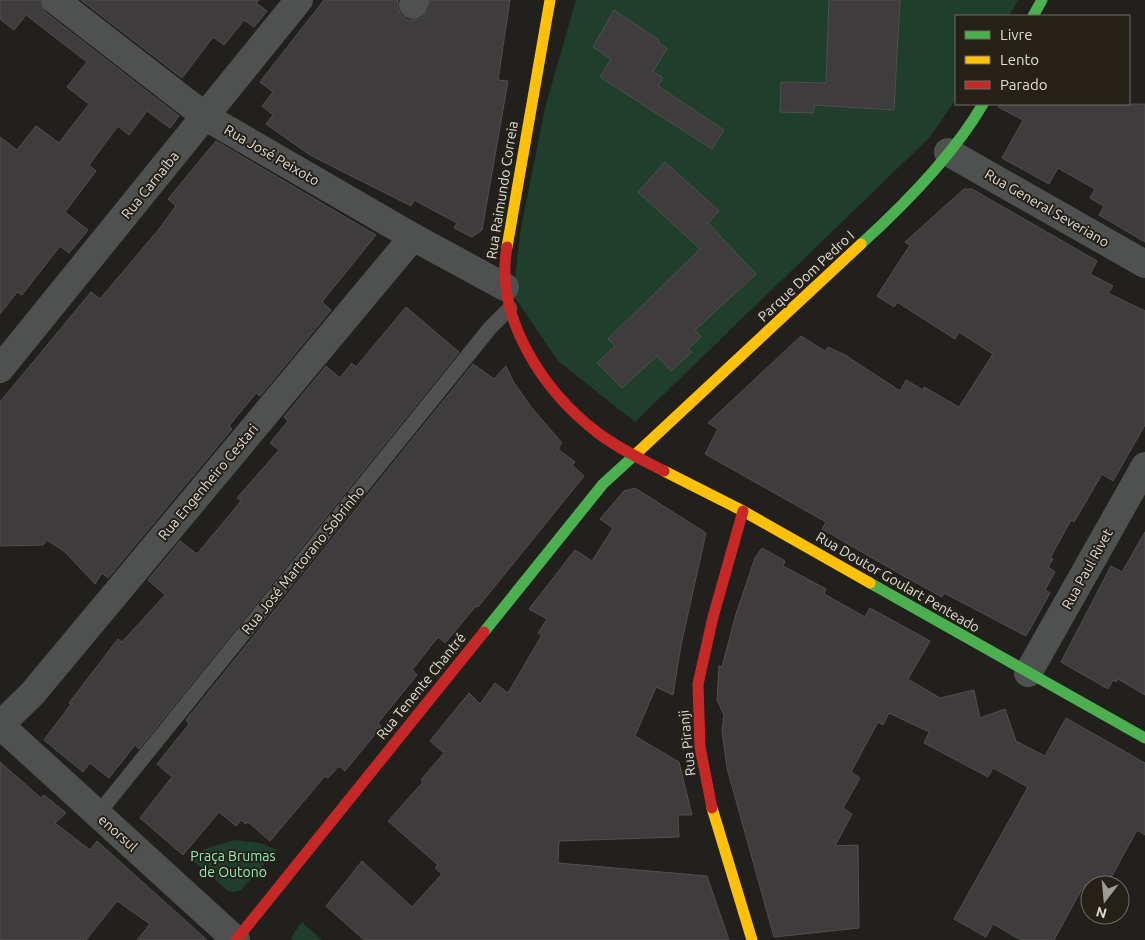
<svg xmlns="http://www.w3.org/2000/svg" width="1145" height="940" viewBox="0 0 1145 940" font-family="Ubuntu,sans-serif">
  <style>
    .green { fill: #1f3e2c }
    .building { fill: #3e3c3c; stroke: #514f50 }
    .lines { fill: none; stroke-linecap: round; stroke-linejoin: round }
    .lane { stroke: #4f5050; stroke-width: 15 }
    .street { stroke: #4f5050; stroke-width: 28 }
    .fast { stroke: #4caf50; stroke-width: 11 }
    .slow { stroke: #ffc107; stroke-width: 11 }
    .jam { stroke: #c62828; stroke-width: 11 }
    .labels { text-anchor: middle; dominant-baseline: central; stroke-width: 4; stroke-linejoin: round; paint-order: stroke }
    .street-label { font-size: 14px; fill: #e0ddd7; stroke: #262118 }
    .park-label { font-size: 14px; fill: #8eecb6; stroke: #262118 }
  </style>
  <rect width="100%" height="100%" fill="#22201c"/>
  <path class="green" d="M576,0H1018L1009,16H956V99L930,137L635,422L558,361L513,295L521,228L545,108Z
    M234,840L260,843L277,850L241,890L234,892L227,890L188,856L208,848Z
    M302,922L322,940H293L291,937Z"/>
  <path class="building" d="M0,0H40L45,12L179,116L170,128L147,111L129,135L118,126L89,165L96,171L65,212L88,230L69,253L60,246L22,295L17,292L0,314V137L17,150L36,126L59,143L89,104L67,87L87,62L26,15L14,30L0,19Z
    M81,0H259L256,3L267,11L254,27L244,20L224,45L213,37L182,78Z
    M324,0H398V8L401,15L408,20H415L423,17L430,0H510L498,80L508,81L482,230L472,237L454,228L457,223L414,200L411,206L310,155L266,124L273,115L262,106L273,92L260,82Z
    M829,0H900L894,110L814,105V113L780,112L781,82L826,83Z
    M614,10L659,40L658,42L667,49L653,71L663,78L658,86L724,130L712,149L600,77L611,59L593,47Z
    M999,104H1145V242L1099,215L1104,206L1090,198L1095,189L1058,168L1049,184L1002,158L1023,120L998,107Z
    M216,141L376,235L322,302L331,310L260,396L256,393L229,426L232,429L108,578L102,573L95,584L65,552L47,540L43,545L0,546V402L91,292L100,299L159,229L176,206L168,199Z
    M665,162L719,211L708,223L756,274L695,330L701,337L688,349L692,352L671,371L657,356L622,388L597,363L615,346L608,339L700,249L638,192Z
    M964,189H972L1097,261L1090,274L1113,286L1108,293L1145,311V425L1113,481L1102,474L1074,522L1071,520L1050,558L1053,559L1048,567L1055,572L1045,590L1050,593L1026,636L944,593L942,597L902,575L822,529L826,522L705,454L718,429L708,423L801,336L825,351L828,347L845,355L900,391L906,380L923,390L924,387L959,407L993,354L959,332L955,339L897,302L894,307L877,296L910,245L905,242Z
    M406,307L459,352L139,749L135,745L109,778L90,763L83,772L44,740L71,704L69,703L118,639L122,642L165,595L148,580L180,541L197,554L241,501L237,498L279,450L270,443L288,421L284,417L326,366L340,378L352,363L356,367Z
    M473,364L494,379L506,366L513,381L531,407L562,443L558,449L575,462L572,465L584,476L478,607L476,606L445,643L438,637L412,670L417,675L378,723L381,727L345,771L339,766L328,778L325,776L270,841L248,822L246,824L241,820L236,826L219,812L183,855L140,818L172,777L157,764L189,724L186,720Z
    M635,488L706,533L681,645L673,695L656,687L635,736L679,762L692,815H678L679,837L559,841L558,863L707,876L729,940H364L326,906L362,861L412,907L442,874L435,868L438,865L388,821L423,782L421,780L444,753L430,741L469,693L480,704L495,683L508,693L542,635L538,633L547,619L529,609L575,550L592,561L613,528L600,519L624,491Z
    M1145,532V695L1118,679L1116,682L1113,680L1108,689L1061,662L1111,566L1122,572Z
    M762,548L785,561L783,566L826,589L824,594L865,617L870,608L930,641L908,679L940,698L974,690L980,718L1005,709L1016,741L1045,756L1066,718L1145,763V835L1137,830L1107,885H1084L1054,940H1021L993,924L986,937L954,919L1028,787L993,768L988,777L924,743L929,732L889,713L883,725L878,722L851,772L860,778L843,808L852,814L835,846L858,845L859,928L774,937L727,768L722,730L724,715L717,700L719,666L722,667L736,614L755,558Z
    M0,762L41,798L44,795L66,813L55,823L90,850L97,841L207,940H137L150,924L117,901L86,940H0Z"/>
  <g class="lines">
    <path class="lane" d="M97,815L490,328L510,308"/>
    <path class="street" d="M55,0L206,117L413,237L505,287
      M413,5L415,0
      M948,152L1145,264
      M0,369L299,0
      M1028,673L1145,466
      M0,725L32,694L413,237
      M0,725L236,940"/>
    <path class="fast" d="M1033,16L1042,0
      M861,244C904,205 954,154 983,104
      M870,583L1145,738
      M484,632L603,484L638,452"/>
    <path class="slow" d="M507,247L550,0
      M638,452L861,244
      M664,471L743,511L870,583
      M712,808L752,940"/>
    <path class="jam" d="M507,247C494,318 544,392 598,433C618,448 642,460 664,471
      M712,808L700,747L698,684L713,617L743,511
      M236,940L484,632"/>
  </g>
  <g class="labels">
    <g class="street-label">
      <text transform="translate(272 155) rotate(30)">Rua José Peixoto</text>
      <text transform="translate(150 185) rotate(-51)">Rua Carnaíba</text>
      <text transform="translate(502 190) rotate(-81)">Rua Raimundo Correia</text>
      <text transform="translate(1047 208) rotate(30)">Rua General Severiano</text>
      <text transform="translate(806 276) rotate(-43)">Parque Dom Pedro I</text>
      <text transform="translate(208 482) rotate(-50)">Rua Engenheiro Cestari</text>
      <text transform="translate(303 560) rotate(-51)">Rua José Martorano Sobrinho</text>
      <text transform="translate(1087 569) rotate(-61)">Rua Paul Rivet</text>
      <text transform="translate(898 582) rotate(30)">Rua Doutor Goulart Penteado</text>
      <text transform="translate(421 686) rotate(-51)">Rua Tenente Chantré</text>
      <text transform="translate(687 743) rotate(-96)">Rua Piranji</text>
      <text transform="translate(118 833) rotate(42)">enorsul</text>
    </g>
    <g class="park-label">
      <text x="233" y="856">Praça Brumas<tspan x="233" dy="16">de Outono</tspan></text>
    </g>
  </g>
  <rect x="955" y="15" width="175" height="90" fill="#262118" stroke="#706c64"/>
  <rect x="965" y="31" width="25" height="8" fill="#4caf50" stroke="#706c64"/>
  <text x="1000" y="40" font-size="15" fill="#e0ddd7">Livre</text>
  <rect x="965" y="56" width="25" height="8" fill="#ffc107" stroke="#706c64"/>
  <text x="1000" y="65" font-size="15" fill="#e0ddd7">Lento</text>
  <rect x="965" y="81" width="25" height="8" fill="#c62828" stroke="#706c64"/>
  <text x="1000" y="90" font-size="15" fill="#e0ddd7">Parado</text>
  <g transform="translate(1105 900) rotate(196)"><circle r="24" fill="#262118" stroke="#706c64"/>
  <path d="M0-4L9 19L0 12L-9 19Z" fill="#9e9b96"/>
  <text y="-8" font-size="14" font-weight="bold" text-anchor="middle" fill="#e0ddd7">N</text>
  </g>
</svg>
